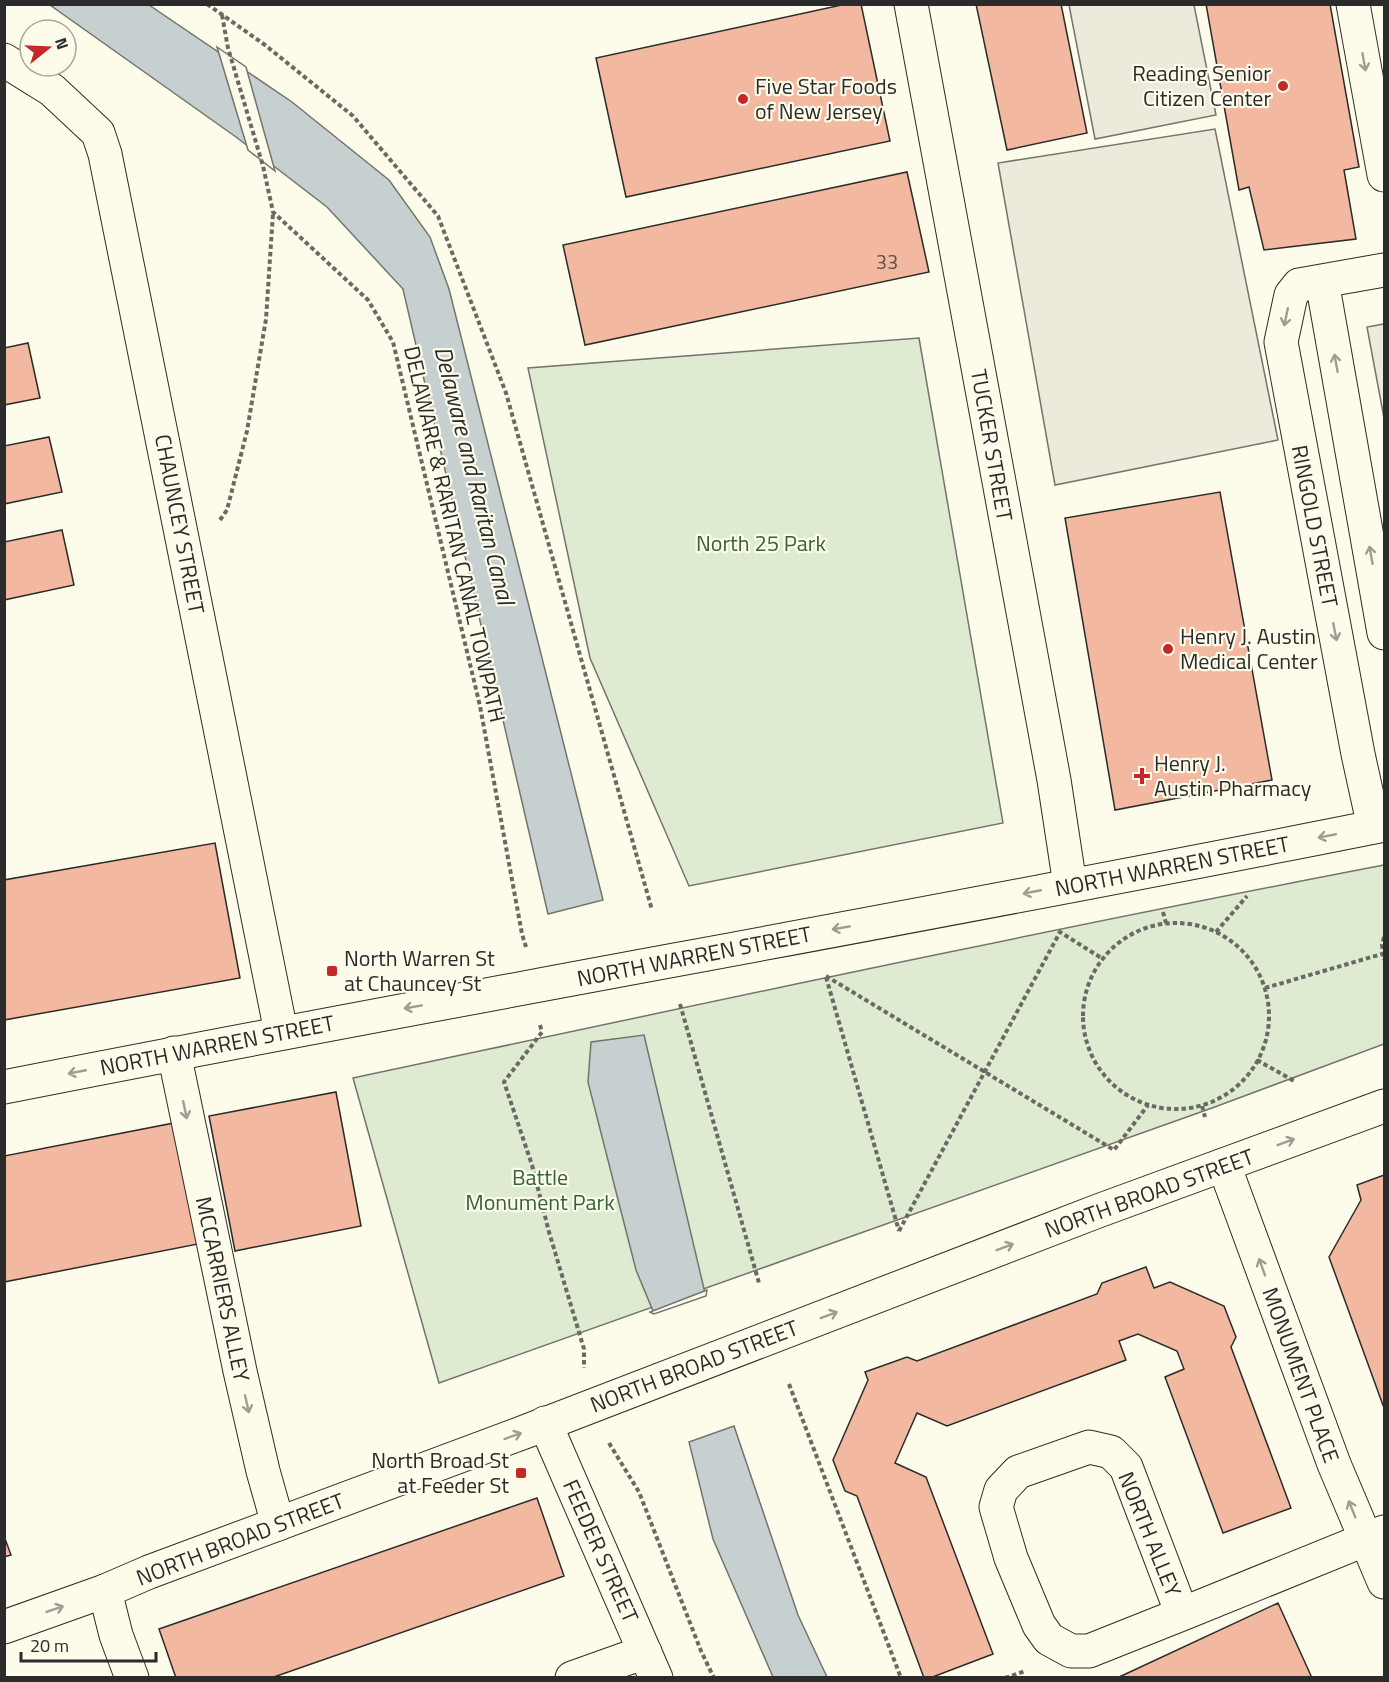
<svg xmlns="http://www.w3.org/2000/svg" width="1389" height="1682" viewBox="0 0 1389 1682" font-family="'Titillium Web',sans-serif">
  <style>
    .green { fill: #deebd1; stroke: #74746e; stroke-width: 1.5 }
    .parking { fill: #eceadb; stroke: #74746e; stroke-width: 1.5 }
    .water { fill: #c7d0d0; stroke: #74746e; stroke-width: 1.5 }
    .pier { fill: #fdfbea; stroke: #74746e; stroke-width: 1.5 }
    .building { fill: #f2b8a0; stroke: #2b2b2b; stroke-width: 1.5 }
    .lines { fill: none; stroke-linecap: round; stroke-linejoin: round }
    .minor-casing { stroke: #2b2b2b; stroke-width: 35 }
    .major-casing { stroke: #2b2b2b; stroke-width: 35 }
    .path { stroke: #6a6964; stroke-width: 4; stroke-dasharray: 4.5 3; stroke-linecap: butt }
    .minor { stroke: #fdfbea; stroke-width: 33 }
    .major { stroke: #fdfbea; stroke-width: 33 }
    .oneway { stroke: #9e9d94 }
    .poi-dot { fill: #c62828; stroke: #fdfbea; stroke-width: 2 }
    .labels { text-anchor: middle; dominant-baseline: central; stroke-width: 4.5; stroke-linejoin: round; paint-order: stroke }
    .number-label { font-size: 20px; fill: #5d4e48 }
    .poi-label { font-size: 22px; fill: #2b2b2b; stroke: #fdfbea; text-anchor: start }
    .street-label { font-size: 22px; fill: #2b2b2b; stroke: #fdfbea }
    .park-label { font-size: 22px; fill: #34623c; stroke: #fdfbea }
    .water-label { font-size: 24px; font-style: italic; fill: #2b2b2b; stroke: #fdfbea }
  </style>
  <rect width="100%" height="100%" fill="#fdfbea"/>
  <path class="green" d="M919,338L1003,823L689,886L590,658L528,368Z
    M1384,865V1044L1212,1108L439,1383L353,1078C697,1005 1040,931 1384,865Z"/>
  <path class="parking" d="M1069,5H1194L1216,115L1095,139Z
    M1215,129L1278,440L1055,485L998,163Z
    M1384,324V418L1367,327Z"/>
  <path class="water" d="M50,5H149L292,102L389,180L430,237L449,289L603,900L548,914L403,289L327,207L236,137Z
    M644,1035L705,1293L653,1311L636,1270L588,1082L591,1042Z
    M734,1426L798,1615L827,1677H773L713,1539L689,1442Z"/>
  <path class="pier" d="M217,47L246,67L275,171L248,150Z
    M707,1290L706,1296L654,1314L650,1312Z"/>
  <path class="building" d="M846,4H861L890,141L626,197L596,58Z
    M976,4H1061L1087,133L1007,150Z
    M1206,4H1330L1359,167L1344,170L1356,239L1264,250L1249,187L1239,190Z
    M907,172L929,272L585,345L563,245Z
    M28,343L40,398L4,405V348Z
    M49,437L62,492L4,504V446Z
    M1220,492L1272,780L1115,810L1065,518Z
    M62,530L74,585L4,600V542Z
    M215,843L240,978L4,1020V880Z
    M336,1092L361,1226L235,1251L209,1116Z
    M174,1123L198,1244L4,1282V1156Z
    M1384,1175V1408L1329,1257L1361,1200L1357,1185Z
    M1146,1267L1154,1288L1170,1282L1224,1306L1236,1337L1231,1347L1291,1508L1223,1533L1165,1377L1184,1369L1177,1351L1138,1334L1119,1341L1126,1360L947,1426L917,1413L895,1463L926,1477L993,1654L930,1678H924L857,1496L845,1491L833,1460L868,1380L865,1372L907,1357L917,1361L1097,1294L1102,1283Z
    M537,1498L564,1576L271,1678H176L159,1629Z
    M4,1536L11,1555L4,1557Z
    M1278,1603L1312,1678H1117Z"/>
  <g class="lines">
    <g class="minor-casing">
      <path id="minor" d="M911,4L1054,780L1070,885
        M1353,4L1384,175
        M4,60L52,90L98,133L105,154L281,1032
        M1322,281L1384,633
        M1374,827L1358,754L1281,342L1291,295L1299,285L1384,270
        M174,1053L240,1371L263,1471L278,1524
        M1224,1165L1334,1464L1384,1582
        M545,1423L656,1678
        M1089,1447L1111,1452L1126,1467L1182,1614L1089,1651H1071L1049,1639L1039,1625L1011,1558L996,1507L1001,1490L1018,1472Z
        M105,1591L116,1635L132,1678
        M1182,1614L1384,1532
        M572,1678L645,1652"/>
    </g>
    <g class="major-casing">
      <path id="major" d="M4,1087C464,996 925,917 1384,825
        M4,1627L105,1591L149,1572L527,1431L1098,1211L1384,1106"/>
    </g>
    <path class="path" d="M207,4L265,45L353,116L438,216L506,393L652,910
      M222,15L228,48L263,166L273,212L368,300L393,342L480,706L522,934L526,947
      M220,520L227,510L247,431L266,319L273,213
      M1163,912L1166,923
      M1083 1016a93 93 0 1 1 186 0a93 93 0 1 1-186 0Z
      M1216,932L1247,896
      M1384,937L1382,945L1384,960
      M826,976L1114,1150L1148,1105
      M826,977L899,1231
      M1265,988L1382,954
      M680,1004L759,1283
      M540,1025L542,1032L504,1082L532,1165L549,1232L584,1349V1368
      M1257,1060L1296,1082
      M1202,1106L1205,1117
      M899,1231L1060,932L1103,959
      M789,1384L901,1678
      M609,1443L639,1492L701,1651L714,1678
      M1005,1678L1025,1671"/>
    <use href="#minor" class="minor"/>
    <use href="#major" class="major"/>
  </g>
  <defs><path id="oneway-shaft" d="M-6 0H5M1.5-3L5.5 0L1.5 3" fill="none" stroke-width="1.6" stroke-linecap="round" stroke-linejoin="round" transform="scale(1.5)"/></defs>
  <g class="oneway">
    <use href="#oneway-shaft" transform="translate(1364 62) rotate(80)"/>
    <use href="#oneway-shaft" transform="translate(1286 317) rotate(102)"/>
    <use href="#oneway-shaft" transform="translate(1336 363) rotate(-100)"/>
    <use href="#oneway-shaft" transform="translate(1371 555) rotate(-100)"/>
    <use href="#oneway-shaft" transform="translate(1335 632) rotate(79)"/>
    <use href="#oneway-shaft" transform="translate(1327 836) rotate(169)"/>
    <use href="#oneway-shaft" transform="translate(1032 892) rotate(169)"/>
    <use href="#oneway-shaft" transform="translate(841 928) rotate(170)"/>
    <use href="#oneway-shaft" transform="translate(413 1007) rotate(170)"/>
    <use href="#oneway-shaft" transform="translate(77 1072) rotate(169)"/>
    <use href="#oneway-shaft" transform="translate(185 1110) rotate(78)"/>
    <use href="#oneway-shaft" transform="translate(1286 1142) rotate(-20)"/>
    <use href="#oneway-shaft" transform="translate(1005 1247) rotate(-21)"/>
    <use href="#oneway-shaft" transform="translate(1262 1267) rotate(-110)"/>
    <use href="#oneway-shaft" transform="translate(829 1315) rotate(-21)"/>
    <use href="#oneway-shaft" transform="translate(247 1404) rotate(77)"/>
    <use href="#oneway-shaft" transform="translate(513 1436) rotate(-20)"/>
    <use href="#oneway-shaft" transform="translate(1352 1509) rotate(-112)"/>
    <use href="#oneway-shaft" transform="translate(55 1609) rotate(-19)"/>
  </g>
  <g class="poi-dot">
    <circle cx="1283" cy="86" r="6"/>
    <circle cx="743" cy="99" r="6"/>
    <circle cx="1168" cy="649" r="6"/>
    <path d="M1139 767h6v6h6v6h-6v6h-6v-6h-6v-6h6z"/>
    <rect x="326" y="965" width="12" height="12" rx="3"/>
    <rect x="515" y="1467" width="12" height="12" rx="3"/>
  </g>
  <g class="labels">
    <g class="number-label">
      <text x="887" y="261">33</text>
    </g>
    <g class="poi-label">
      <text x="1271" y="73" text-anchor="end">Reading Senior<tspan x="1271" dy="25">Citizen Center</tspan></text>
      <text x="755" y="86">Five Star Foods<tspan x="755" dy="25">of New Jersey</tspan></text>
      <text x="1180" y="636">Henry J. Austin<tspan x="1180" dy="25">Medical Center</tspan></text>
      <text x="1154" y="763">Henry J.<tspan x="1154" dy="25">Austin Pharmacy</tspan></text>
      <text x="344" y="958">North Warren St<tspan x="344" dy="25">at Chauncey St</tspan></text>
      <text x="509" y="1460" text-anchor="end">North Broad St<tspan x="509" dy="25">at Feeder St</tspan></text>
    </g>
    <g class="street-label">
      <text transform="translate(992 445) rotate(80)">TUCKER STREET</text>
      <text transform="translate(180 524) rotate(79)">CHAUNCEY STREET</text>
      <text transform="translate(1315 526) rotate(79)">RINGOLD STREET</text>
      <text transform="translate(455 534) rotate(77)">DELAWARE &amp; RARITAN CANAL TOWPATH</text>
      <text transform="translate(1172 866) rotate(-11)">NORTH WARREN STREET</text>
      <text transform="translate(694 956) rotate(-11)">NORTH WARREN STREET</text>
      <text transform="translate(217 1045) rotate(-11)">NORTH WARREN STREET</text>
      <text transform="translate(1149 1193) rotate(-20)">NORTH BROAD STREET</text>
      <text transform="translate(223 1289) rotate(78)">MCCARRIERS ALLEY</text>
      <text transform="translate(694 1366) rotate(-21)">NORTH BROAD STREET</text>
      <text transform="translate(1301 1375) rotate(70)">MONUMENT PLACE</text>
      <text transform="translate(1150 1534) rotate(68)">NORTH ALLEY</text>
      <text transform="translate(240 1539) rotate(-21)">NORTH BROAD STREET</text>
      <text transform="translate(601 1551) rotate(66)">FEEDER STREET</text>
    </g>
    <g class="park-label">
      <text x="761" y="543">North 25 Park</text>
      <text x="540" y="1177">Battle<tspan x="540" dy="25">Monument Park</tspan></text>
    </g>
    <g class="water-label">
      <text transform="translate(475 475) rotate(76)">Delaware and Raritan Canal</text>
    </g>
  </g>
  <rect width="1389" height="1682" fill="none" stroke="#2b2b2b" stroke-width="12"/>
  <g transform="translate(48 48) rotate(72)"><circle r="28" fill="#fdfbea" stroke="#a9a89e" stroke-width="1.5"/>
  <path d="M0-4.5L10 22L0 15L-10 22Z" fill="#c62828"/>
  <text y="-9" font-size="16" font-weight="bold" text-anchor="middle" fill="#2b2b2b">N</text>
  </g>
  <path d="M21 1652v9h135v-9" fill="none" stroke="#2b2b2b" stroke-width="3"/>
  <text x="30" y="1652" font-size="18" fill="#2b2b2b" stroke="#fdfbea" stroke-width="4.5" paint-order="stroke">20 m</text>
</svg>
